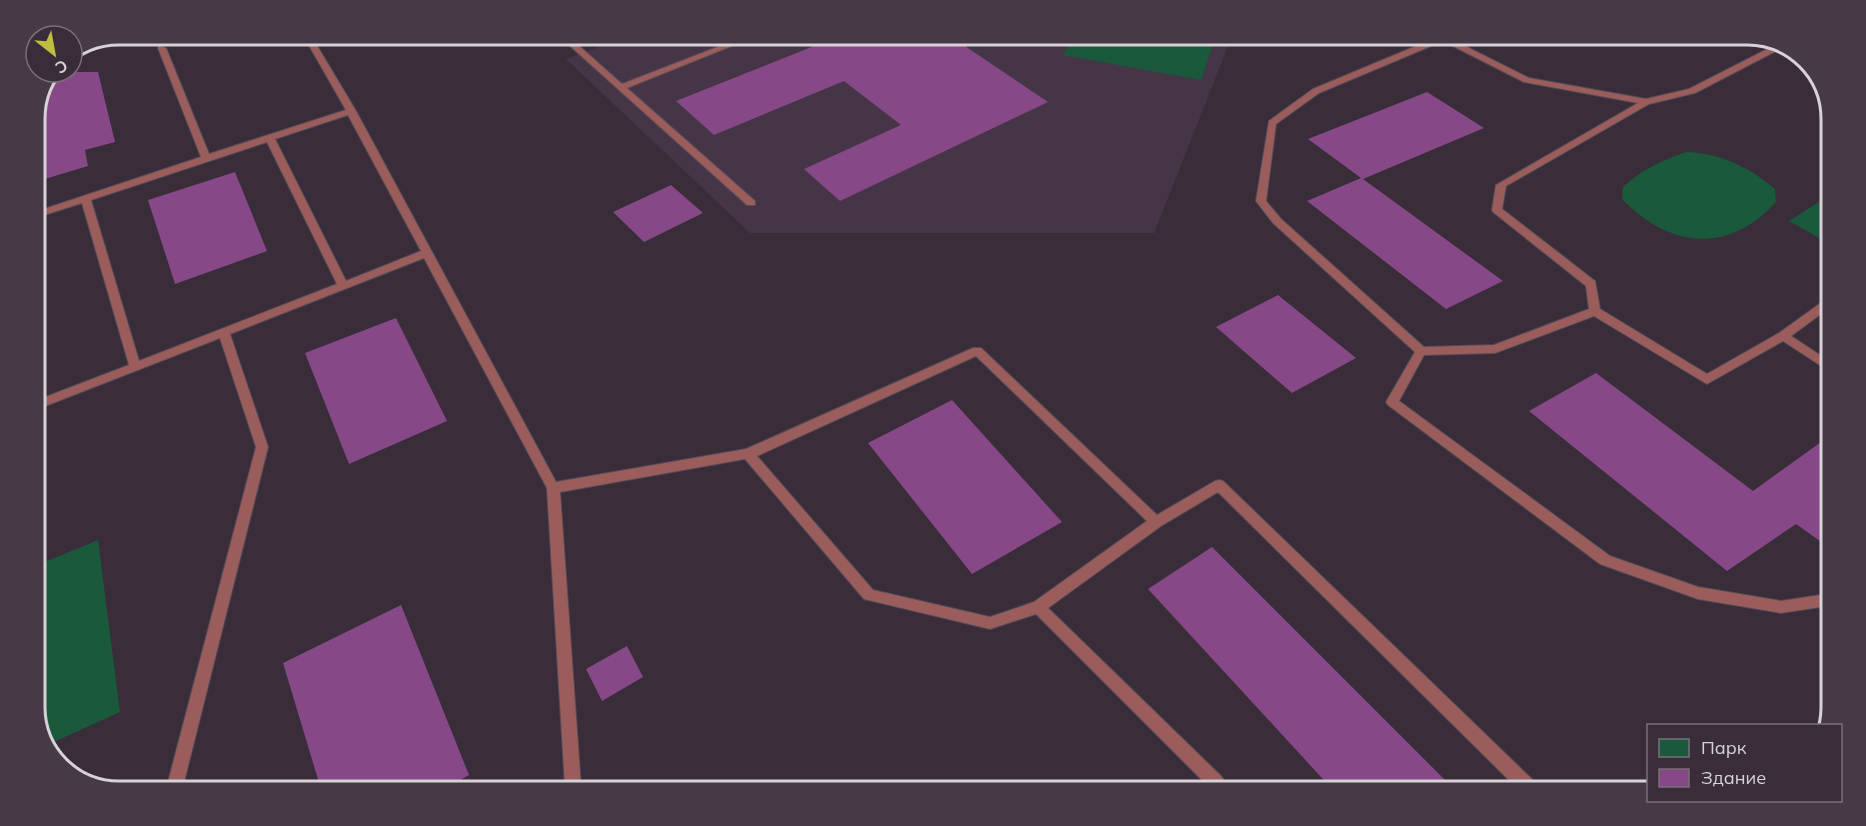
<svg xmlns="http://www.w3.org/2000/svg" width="1866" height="826" viewBox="0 0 1866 826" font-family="Mulish,sans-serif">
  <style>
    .built { fill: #463546 }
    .green { fill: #1b593c }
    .building { fill: #874888 }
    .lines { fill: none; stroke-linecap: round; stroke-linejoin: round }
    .lane-casing { stroke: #564b56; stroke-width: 2 }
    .lane { fill: #9a5d5c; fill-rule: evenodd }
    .rim { fill: none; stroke: #d9d1d8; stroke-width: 3 }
  </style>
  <rect width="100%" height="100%" fill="#392d39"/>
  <path class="built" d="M629,36L1231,39L1154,233H750L566,59Z"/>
  <path class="green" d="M1072,38L1215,39L1201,80L1063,55Z
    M1686,152C1720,153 1749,167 1775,189L1776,202C1728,255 1670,248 1622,199L1623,187C1641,170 1663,160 1686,152Z
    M1830,195V244L1789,221Z
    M98,540L120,712L47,745L35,713V566Z"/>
  <path class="building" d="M837,37L953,38L1048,102L840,201L804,169L901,125L844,81L714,135L676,101Z
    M53,72H98L115,142L85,150L88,166L35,182V113Z
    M1427,92L1484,128L1363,179L1503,281L1446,309L1307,201L1361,178L1308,139Z
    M235,172L267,251L175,284L148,200Z
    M671,185L703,213L644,242L613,212Z
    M1278,295L1356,358L1292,393L1216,327Z
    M396,318L447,421L349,464L305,353Z
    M1596,373L1753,491L1828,437L1827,546L1796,524L1727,571L1529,411Z
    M952,400L1062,522L972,574L868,443Z
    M1212,547L1455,790H1333L1148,589Z
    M401,605L469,775L448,787L320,786L283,663Z
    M627,646L643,677L602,701L586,669Z"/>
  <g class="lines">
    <g class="lane-casing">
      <path id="lane" d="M303,35H311L314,39L323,35H335L316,44L356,111L556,482L746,449L973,348H981L1157,515L1215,481L1219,480L1223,481L1538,785L1540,791H1520L1218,492L1161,526L1048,608L1221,776L1231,790L1194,789L1196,783L1202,780L1036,614L990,629L864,599L745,459L560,492L581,787H565L547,488L424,258L230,334L268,447L183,786H167L256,447L220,338L35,410V401L129,365L82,203L35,218V212L201,157L158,48L159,46L166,48L209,154L346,110ZM348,115L421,251L346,281L275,139ZM267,142L337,284L139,361L91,200ZM976,356L1147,521L1034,602L990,617L873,590L757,456Z
        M559,36H568L622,84L743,37H754L627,88L755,201V205H747Z
        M1433,39L1453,40L1529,78L1646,99L1689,89L1781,42L1786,46L1782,48L1814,68L1816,72L1776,51L1695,93L1649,104L1506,186L1502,209L1595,281L1600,309L1707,374L1779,333L1825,300L1829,299V308L1791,336L1829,361V371L1783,341L1707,384L1594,316L1495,353L1424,355L1399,401L1610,556L1698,587L1781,601L1827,594V606L1781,613L1698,599L1600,564L1388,405L1386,402L1415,352L1273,223L1256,201L1269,121L1313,89ZM1443,41L1524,82L1638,103L1496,185L1492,210L1493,212L1586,286L1589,309L1494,345L1424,347L1281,219L1266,201L1276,124L1319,93Z"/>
    </g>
    <use href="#lane" class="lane"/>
  </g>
  <path d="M0 0H1866V826H0ZM119 45H1747A74 74 0 0 1 1821 119V707A74 74 0 0 1 1747 781H119A74 74 0 0 1 45 707V119A74 74 0 0 1 119 45Z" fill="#463a46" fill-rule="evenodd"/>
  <path class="rim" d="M119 45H1747A74 74 0 0 1 1821 119V707A74 74 0 0 1 1747 781H119A74 74 0 0 1 45 707V119A74 74 0 0 1 119 45Z"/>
  <rect x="1647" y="724" width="195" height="78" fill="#392d39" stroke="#796f79" stroke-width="1.5"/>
  <rect x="1659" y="739" width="30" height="18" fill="#1b593c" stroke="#796f79" stroke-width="1.5"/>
  <text x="1701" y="754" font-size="18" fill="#d9d1d8">Парк</text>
  <rect x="1659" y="769" width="30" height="18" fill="#874888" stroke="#796f79" stroke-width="1.5"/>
  <text x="1701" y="784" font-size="18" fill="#d9d1d8">Здание</text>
  <g transform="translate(54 54) rotate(149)"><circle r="28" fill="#392d39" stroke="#796f79" stroke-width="1.5"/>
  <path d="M0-4.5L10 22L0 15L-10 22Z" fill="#c0be41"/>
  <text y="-9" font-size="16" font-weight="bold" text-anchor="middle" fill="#d9d1d8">С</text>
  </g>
</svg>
